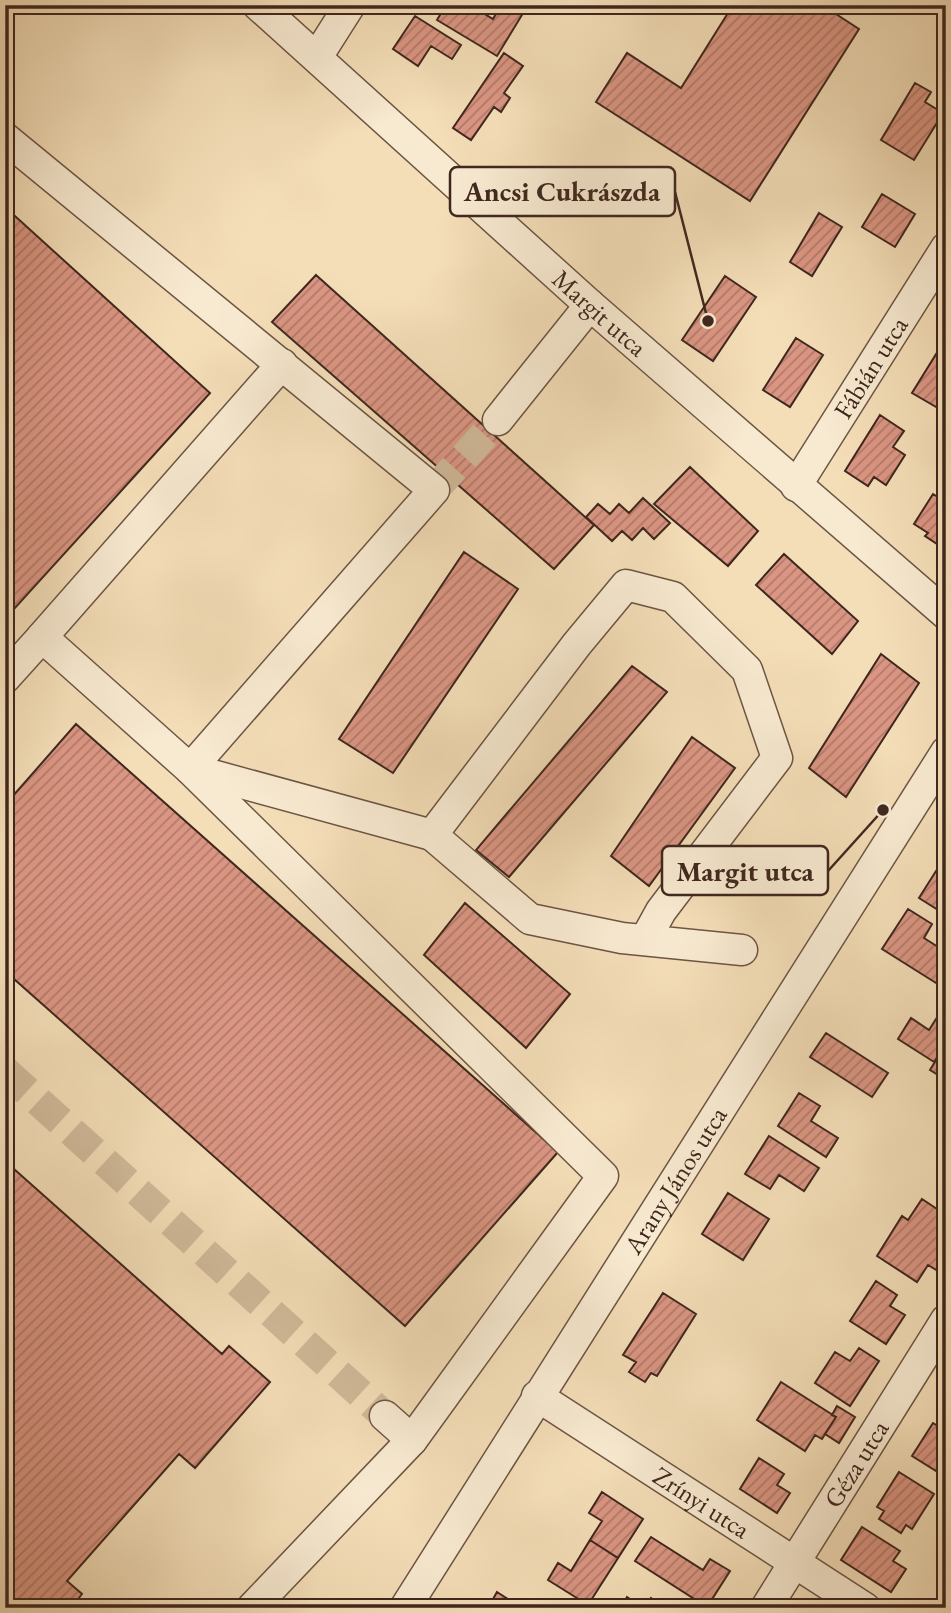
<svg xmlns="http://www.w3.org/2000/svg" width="951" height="1613" viewBox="0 0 951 1613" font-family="'EB Garamond',serif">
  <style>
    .building { fill: url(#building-hatch); stroke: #3f271e; stroke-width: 2 }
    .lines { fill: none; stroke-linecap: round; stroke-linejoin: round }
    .minor-tunnel { stroke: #d0b999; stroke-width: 30; stroke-dasharray: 30 15; stroke-linecap: butt }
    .minor-casing { stroke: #6c5544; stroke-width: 33 }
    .minor { stroke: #f8ead1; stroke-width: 30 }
    .labels { text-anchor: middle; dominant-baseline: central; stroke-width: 7; stroke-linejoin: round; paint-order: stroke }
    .street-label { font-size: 26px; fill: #3f271e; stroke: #f8ead1 }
    .leader { fill: none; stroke: #3f271e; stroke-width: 2.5 }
    .callout-dot { fill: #3f271e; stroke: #f8ead1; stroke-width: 2.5 }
    .callout { fill: #f8ead1; stroke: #3f271e; stroke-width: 2.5 }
    .callout-label { font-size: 28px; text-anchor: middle; font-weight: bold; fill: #3f271e }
  </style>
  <defs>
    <pattern id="building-hatch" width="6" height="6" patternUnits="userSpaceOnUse" patternTransform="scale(1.75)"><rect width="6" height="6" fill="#db9683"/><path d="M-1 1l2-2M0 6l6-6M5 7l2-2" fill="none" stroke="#b37a6b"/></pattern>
  </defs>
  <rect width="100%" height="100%" fill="#f4deb8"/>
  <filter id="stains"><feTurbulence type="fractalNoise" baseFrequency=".00286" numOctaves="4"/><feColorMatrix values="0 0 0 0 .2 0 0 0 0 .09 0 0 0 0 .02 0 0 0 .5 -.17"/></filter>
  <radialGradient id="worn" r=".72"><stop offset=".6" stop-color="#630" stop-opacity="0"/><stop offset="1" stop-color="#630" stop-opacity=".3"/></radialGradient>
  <path class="building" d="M446,5H470L493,19L501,5H528L497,56L437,20Z
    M733,5H822L859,29L750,201L596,102L627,53L681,88Z
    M415,16L461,45L452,59L431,46L418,66L393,49Z
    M504,53L523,66L504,93L510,98L501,112L494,107L471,140L453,128Z
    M915,83L931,92L925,102L943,113L914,160L881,140Z
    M882,194L915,214L895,247L862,227Z
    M5,207L210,393L5,619Z
    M819,213L842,227L812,276L790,262Z
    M316,275L594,525L554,569L272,322Z
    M725,276L756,297L713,361L682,340Z
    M796,338L823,355L790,407L763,390Z
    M946,338V407L943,411L912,393Z
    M880,415L904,431L893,447L905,455L886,485L874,477L868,486L845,471Z
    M690,467L758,531L728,566L654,504Z
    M933,494L946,502V550L925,536L928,533L914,524Z
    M643,498L670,523L654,539L643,528L632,540L622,531L612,541L586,517L598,504L610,514L619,504L629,513Z
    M464,552L518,589L393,773L339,739Z
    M784,554L858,621L832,654L756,585Z
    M881,654L919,683L846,797L809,768Z
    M632,666L667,692L509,877L476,850Z
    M76,724L558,1152L405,1326L5,971V805Z
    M692,737L735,768L649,886L611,856Z
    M936,871L946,877V915L919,898Z
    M465,903L570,994L526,1048L424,955Z
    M908,909L932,924L924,938L946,952V968L936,983L882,949Z
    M945,1005L946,1044L934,1062L898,1039L911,1018L929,1030Z
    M826,1033L888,1073L872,1097L810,1057Z
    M946,1044V1080L930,1070Z
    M799,1093L820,1106L811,1121L838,1138L826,1157L778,1126Z
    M769,1136L819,1168L804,1191L779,1175L770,1189L745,1174Z
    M5,1161L222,1354L229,1346L270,1382L195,1468L179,1454L67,1581L82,1594L71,1608H5Z
    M728,1193L769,1219L743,1260L702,1234Z
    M922,1199L946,1215L939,1228L946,1232L942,1250L946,1252V1259L938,1271L928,1265L917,1282L877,1256L902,1216L908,1220Z
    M876,1281L897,1295L890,1306L905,1315L886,1344L850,1321Z
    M663,1293L696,1314L657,1376L651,1373L645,1382L629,1372L636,1362L623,1355Z
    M859,1348L879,1361L850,1406L815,1383L835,1352L850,1361Z
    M781,1382L836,1417L822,1439L815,1435L805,1451L757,1420Z
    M837,1406L855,1417L839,1443L825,1434L836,1417L832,1415Z
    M933,1423L946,1431V1466L941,1474L912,1456Z
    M759,1458L784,1474L777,1485L790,1493L777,1513L740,1489Z
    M899,1472L934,1494L912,1529L906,1525L901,1533L879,1519L884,1511L877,1507Z
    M602,1492L643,1519L618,1558L590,1540L602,1521L589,1513Z
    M862,1527L900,1551L893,1561L906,1569L891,1592L841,1560Z
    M651,1537L703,1570L710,1559L730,1571L707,1607L635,1561Z
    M590,1540L618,1558L588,1605L548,1580L558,1563L571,1571Z
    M946,1588V1608H940L935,1605Z
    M497,1592L522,1608H488Z
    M627,1597L643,1608H621Z
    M651,1598L667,1608H645Z"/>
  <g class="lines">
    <path class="minor-tunnel" d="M434,490L498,420
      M5,1071L385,1416"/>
    <g class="minor-casing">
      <g id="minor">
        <path id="s1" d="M258,5L590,305L946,614"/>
        <path d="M317,57L350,5"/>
        <path d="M5,138L434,490L190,769L432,835"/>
        <path d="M498,420L590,305"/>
        <path id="s2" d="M796,486L946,248"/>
        <path d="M42,637L282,364"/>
        <path d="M5,678L42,637L190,769L603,1176L412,1440L252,1608"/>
        <path d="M645,940L661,911L777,758L747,670L673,597L626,585L577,644L432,835L530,919L622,938L742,950"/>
        <path id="s3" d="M537,1396L865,1608"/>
        <path d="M385,1416L412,1440"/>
        <path id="s4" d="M405,1608L946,752"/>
        <path id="s5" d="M766,1608L946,1320"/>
      </g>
    </g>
    <use href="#minor" class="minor"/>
  </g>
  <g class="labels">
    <g class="street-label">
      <text stroke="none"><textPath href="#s1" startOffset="460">Margit utca</textPath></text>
      <text stroke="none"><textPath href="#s2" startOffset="140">Fábián utca</textPath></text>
      <text stroke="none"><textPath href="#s4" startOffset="506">Arany János utca</textPath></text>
      <text stroke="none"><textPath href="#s5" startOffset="170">Géza utca</textPath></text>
      <text stroke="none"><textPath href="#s3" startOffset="196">Zrínyi utca</textPath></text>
    </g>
  </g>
  <path class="leader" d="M708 321L675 192M883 810L828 871"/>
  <g class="callout-dot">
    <circle cx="708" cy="321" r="7"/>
    <circle cx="883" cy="810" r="7"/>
  </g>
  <g class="callout">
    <rect x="450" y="167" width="225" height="49" rx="7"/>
    <rect x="662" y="846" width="166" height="49" rx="7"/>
  </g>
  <g class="callout-label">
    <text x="562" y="201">Ancsi Cukrászda</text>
    <text x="745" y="881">Margit utca</text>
  </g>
  <rect width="951" height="1613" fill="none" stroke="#f4deb8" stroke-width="28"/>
  <rect x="7" y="7" width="937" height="1599" fill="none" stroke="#3f271e" stroke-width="3.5"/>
  <rect x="14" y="14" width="923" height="1585" fill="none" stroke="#3f271e" stroke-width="2"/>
  <rect width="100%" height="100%" filter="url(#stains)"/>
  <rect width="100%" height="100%" fill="url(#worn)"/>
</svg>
